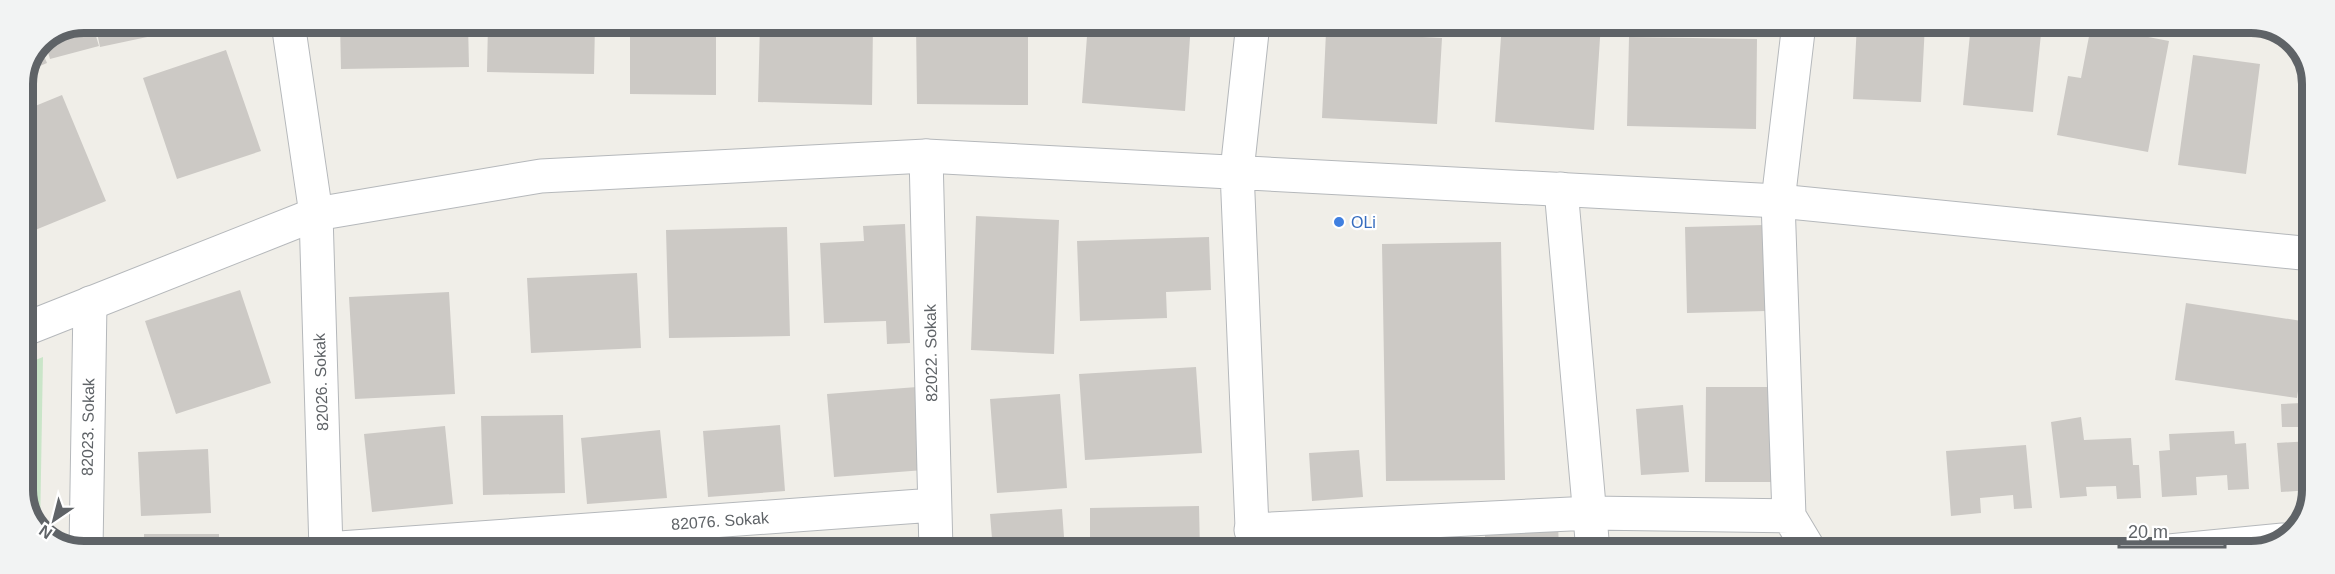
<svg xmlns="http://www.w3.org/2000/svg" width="2335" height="574" viewBox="0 0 2335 574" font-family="Helvetica,sans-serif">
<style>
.green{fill:#c9e5c8}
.building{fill:#ccc9c5}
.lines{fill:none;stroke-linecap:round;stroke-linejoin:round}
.minor-casing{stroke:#b5b8bb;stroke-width:35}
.tertiary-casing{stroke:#b5b8bb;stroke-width:35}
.minor{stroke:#fff;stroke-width:33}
.tertiary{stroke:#fff;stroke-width:33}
.shop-dot{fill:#3f7fe0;stroke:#fff;stroke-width:2}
.labels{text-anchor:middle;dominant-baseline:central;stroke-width:4.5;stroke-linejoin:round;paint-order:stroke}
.shop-label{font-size:16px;fill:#366cbe;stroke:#fff;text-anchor:start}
.street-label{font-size:16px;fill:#5f6367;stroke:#fff}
.rim{fill:none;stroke:#5f6367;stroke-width:8}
</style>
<rect width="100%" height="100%" fill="#f0eee8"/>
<path class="green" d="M43,357L40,532L23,498V365Z"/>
<path class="building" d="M84,23H92L99,46L50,59L44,39Z
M95,23H149L152,36L100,47Z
M153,23H189V24L155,31Z
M340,23H468L469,67L341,69Z
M488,23H595L594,74L487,72Z
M630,23H716V95L630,94Z
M760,23H873L872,105L758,102Z
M916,23H1028V105L917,104Z
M1088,23H1191L1185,111L1082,103Z
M1502,23H1601L1594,130L1495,122Z
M1857,24H1925L1921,102L1853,99Z
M1971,24H2042L2033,112L1963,105Z
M2091,26L2169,41L2148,152L2057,135L2068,76L2081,78Z
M1326,32L1442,38L1437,124L1322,118Z
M1629,37L1757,39L1756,129L1627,126Z
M39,44L47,63L28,71L29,68Z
M226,50L261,151L177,179L143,78Z
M2193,55L2260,64L2246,174L2178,165Z
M2310,83H2312V170L2304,169Z
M62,95L106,201L23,235V111Z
M976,216L1059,220L1054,354L971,350Z
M905,224L910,343L887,344L886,321L824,323L820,243L864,241L863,226Z
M1764,225L1766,311L1687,313L1685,227Z
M787,227L790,336L669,338L666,230Z
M1209,237L1211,290L1166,292L1167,318L1080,321L1077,241Z
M1501,242L1505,480L1386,481L1382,244Z
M637,273L641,348L531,353L527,278Z
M240,290L271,383L176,414L145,321Z
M449,292L455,394L355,399L349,297Z
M2186,303L2308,322L2297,398L2175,380Z
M1196,367L1202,453L1085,460L1079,374Z
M917,387L924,470L834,477L827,394Z
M1706,387H1774L1773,482H1705Z
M1060,394L1067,488L997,493L990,399Z
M2302,403V427H2282L2281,404Z
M1683,405L1689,472L1641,475L1636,409Z
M563,415L565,493L483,495L481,416Z
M2081,417L2084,440L2131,438L2133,465H2139L2141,498L2117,499L2116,486L2086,487L2087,496L2060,498L2051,422Z
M780,425L785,491L708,497L703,431Z
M445,426L453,504L372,512L364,434Z
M660,430L667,498L587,504L581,438Z
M2234,431L2235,444L2246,443L2249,489L2228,490L2227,475L2196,477L2197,495L2162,497L2159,451L2170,450L2169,434Z
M2311,441V490L2281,492L2277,443Z
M2026,445L2032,508L2014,509L2013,495L1980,498L1981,513L1951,516L1946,451Z
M208,449L211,513L141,516L138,452Z
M1359,450L1363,497L1312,501L1309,453Z
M1199,506L1200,551H1090V508Z
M1062,509L1065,551H993L990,514Z
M1558,522L1559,551H1485V524Z
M144,534H219V550H144Z
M610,543L673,544V551H610Z"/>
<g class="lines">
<g class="minor-casing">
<path id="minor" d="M288,23L316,214L326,550
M926,156L936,551
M1561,189L1593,551
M1789,516L1810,551
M1251,530L1591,513L1789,516L1778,201L1799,23
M326,549L934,505
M86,550L90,303
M2169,551L2283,540"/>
</g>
<g class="tertiary-casing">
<path id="tertiary" d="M1253,23L1237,171L1253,551
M23,330L316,214L541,176L926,156L1778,201L2312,254"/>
</g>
<use href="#minor" class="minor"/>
<use href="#tertiary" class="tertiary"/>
</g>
<circle class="shop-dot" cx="1339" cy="222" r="6"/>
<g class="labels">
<g class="shop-label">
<text x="1351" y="222">OLi</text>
</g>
<g class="street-label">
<text transform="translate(931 353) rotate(-91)">82022. Sokak</text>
<text transform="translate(321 382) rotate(-92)">82026. Sokak</text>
<text transform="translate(88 427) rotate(-89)">82023. Sokak</text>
<text transform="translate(720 521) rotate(-4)">82076. Sokak</text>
</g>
</g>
<path d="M0 0H2335V574H0ZM84 33H2251A51 51 0 0 1 2302 84V490A51 51 0 0 1 2251 541H84A51 51 0 0 1 33 490V84A51 51 0 0 1 84 33Z" fill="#f2f3f3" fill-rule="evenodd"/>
<path class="rim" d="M84 33H2251A51 51 0 0 1 2302 84V490A51 51 0 0 1 2251 541H84A51 51 0 0 1 33 490V84A51 51 0 0 1 84 33Z"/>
<g transform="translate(54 520) rotate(215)" stroke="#ffffff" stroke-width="4.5" paint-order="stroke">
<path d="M0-4.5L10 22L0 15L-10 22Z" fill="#5f6367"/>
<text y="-9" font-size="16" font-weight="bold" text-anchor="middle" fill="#5f6367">N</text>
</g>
<path d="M2119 538v9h106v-9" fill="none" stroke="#5f6367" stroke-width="3"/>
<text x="2128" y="538" font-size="18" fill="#5f6367" stroke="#ffffff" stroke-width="4.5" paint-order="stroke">20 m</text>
</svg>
